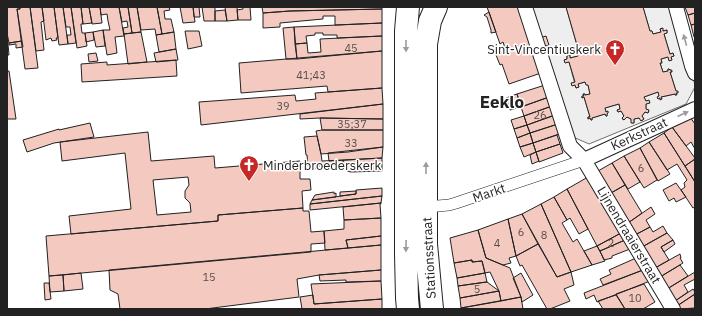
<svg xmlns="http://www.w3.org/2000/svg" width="702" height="316" viewBox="0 0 702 316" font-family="'IBM Plex Sans',sans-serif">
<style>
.green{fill:#eee;stroke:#6f6f6f}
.building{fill:#f3c9c0;stroke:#222;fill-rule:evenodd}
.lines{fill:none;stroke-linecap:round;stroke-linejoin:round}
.pedestrian-casing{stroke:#222;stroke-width:12}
.minor-casing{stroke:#222;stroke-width:16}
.primary-casing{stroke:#222;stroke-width:24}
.pedestrian{stroke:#fff;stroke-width:11}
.minor{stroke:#fff;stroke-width:14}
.primary{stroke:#fff;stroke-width:22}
.oneway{fill:#9c9c9c}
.labels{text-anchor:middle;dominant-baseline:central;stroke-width:3;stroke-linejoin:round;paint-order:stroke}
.number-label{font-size:11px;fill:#564c4a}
.poi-label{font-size:13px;fill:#222;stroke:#fff;text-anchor:end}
.street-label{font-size:13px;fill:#222;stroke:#fff}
.district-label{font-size:17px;font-weight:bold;fill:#222;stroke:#fff}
</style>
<rect width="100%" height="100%" fill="#fff"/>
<path class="green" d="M531,7H566L579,52L577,53L578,56L570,58V55L567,56V59L564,60L569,62L576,88L579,87L578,84L585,82L588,85L590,94L585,95V94H583L584,96H582V98L584,97L590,117H588V119L590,118L591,120H592V118L605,114L606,116H607V114L608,113V112H606L605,108L619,104L620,109L617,110L618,112L621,111L624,116L622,119L624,120L627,117L631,119L632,123H634V119L639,118L642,121L644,119L642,116L645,112L648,113L649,111L646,109V104L649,103L646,101L644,97L658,92L660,99H662L661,97L675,94V95H676V93H678L676,91L670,72H672V70H670L669,69H668V71L663,72L660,63H662L661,59L668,57L672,60L671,57L674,56L673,53L670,54L664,34L667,33V30L663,31L662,28L660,29L661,32L653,34L652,31H650L643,7H672L695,85V87L686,104L589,144L571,136Z"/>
<path class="building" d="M7,7H20V9H17L22,41L9,43L7,33Z
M20,7H30L38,68L25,69L17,9H20Z
M30,7H42L44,21L41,22L44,50L36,51Z
M42,7H54L58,38H56L57,40L52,41L51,38L46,40Z
M54,7H63L68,44L59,45Z
M63,7H71L76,43L68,44L67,35H71L70,27H66Z
M71,7H81L83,24H81V25L82,33H85L87,46L77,48Z
M81,7H89L92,23L83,24Z
M89,7H100L102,23L92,24Z
M100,7H119L124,36L115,37L117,53L107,55L103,30H110L108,21L107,14L101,15Z
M119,7H128L132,33L124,34L123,28L128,27L127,21L122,22Z
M128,7H137L141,32L132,33Z
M137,7H157L162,34L156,35L155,29L141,30Z
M157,7H169L170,10L164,11L165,19H171L174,32L162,34Z
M180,7H193L195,22L183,23Z
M193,7H199L200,17H194Z
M202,7H215V21H204Z
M225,7H237L238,20L227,21Z
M243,7H250L251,20H238L237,10L243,9Z
M262,7H382V9L290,11L263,13Z
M487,7H518L541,73L509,84L502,64L500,65L496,55L506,51L503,42L500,44Z
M566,7H643L650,31H652L653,34L661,32L660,29L663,28V31L667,30V33L664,34L670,54L673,53L674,56L671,57L672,60L669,61L668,57L661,59L662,63H660L663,72L668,71V69H669L670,70H671L672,72H670L676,91H678V93H676L677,95H675V94L661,97L662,99L660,100V98L658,99L657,97L659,96L658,92L644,97L646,101L649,100L650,103L646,104V109L649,110L648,113L645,112L642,116L644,119L641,121L639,118L634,119V123H631V119L627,117L624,120L622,118L624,116L621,111L618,112L617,110L620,109L619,104L605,108L606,112L608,111V113L607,114V116H606L605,114L592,118V120H591L590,118L588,119V117H590L584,97L582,98V96H584L583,94H585V95L590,94L588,85H586L585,82L578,84L579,87L576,88L575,85L572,86L571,83L575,82L569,62L565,63L564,60L567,59V56L570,55V58L578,56L577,53L579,52Z
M685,7H695V13L688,15Z
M382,9V23L335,25V16H323V19L280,23V27L263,28V13L290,11Z
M225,10L227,21H215V11Z
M489,12L496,32L491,33V30L487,17L484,15Z
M695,13V24L691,25L688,15Z
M382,23V36L337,38V35H323V33H315V35L306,36L307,43L295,44L294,27Z
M695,24V37H694L691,25Z
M294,27L297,59H286L283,28Z
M103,30L105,46L96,47L93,32Z
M185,31H199L202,46L188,49Z
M93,32L94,40L86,42L85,33Z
M141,32L147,62L128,64L124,34Z
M174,32L176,49L159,52L156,35Z
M7,33L9,55H7Z
M382,36V51L297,59L295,44L307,43L308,53L321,52L320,39Z
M546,36L549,45L542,47L540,38Z
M22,41L23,47L16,48V44L9,45V43Z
M176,49L178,60L156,62L154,53Z
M382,51V88L328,92L327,86L241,93L239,63Z
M96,53L98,61L89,62L88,54Z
M176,60L177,76L82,82L81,64L107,62V65Z
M7,71H9L16,119H7Z
M545,85L549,97L521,107L517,94Z
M382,88L383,104L201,125L199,102L295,95L296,101L316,99L315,93Z
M517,94L521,107L510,110L506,98Z
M549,97L552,106L524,116L521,107Z
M383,104V119L320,118L300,119V114Z
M552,106L555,115L527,125L524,116Z
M555,115L558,124L530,133L527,125Z
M524,116L527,125L514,129L511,120Z
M690,117L695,124V149L691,142L686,146L672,127Z
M320,118L383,119V130H322Z
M90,123L94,137L54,143L27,152L23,140L59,129V130Z
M558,124L562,133L533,143L530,133Z
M527,125L530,133L517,138L514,129Z
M672,127L695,158V159L685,166L664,133Z
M322,130H383V147L348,152L321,154L316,131Z
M148,132L151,161L214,156L215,168L300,161V179H310L311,190L302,191L303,208L218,215V221L71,234L69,216L131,209L125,153L62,161L60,142ZM188,177L189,185L185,191V198L190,203L191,212L157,215L153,180Z
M530,133L533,143L520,147L517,138Z
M664,133L695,182V207L693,208L681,190L685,187L684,183L687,180L677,164L667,170L649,142Z
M557,135L560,144L536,152L533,143Z
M317,136L321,154L322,161L343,160V164L318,166L312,171L308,166L307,155H306L304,137Z
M649,142L670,174L658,181L640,148Z
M533,143L536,152L524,157L520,147Z
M560,144L563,153L539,162L536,152Z
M383,147L382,158L329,161L328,153Z
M640,148L657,180L644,188L624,156Z
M536,152L539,161L532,164L530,155Z
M624,156L640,182L628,189L612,163Z
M382,158V171L351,172L347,171L343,167V160Z
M695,159V182L685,166Z
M612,163L625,185L611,193L598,171Z
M588,177L621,233L597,246L567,189Z
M676,183L686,197L676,202L674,198L669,201L663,190Z
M625,185L642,213L628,223L611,193Z
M382,188V196L310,204L312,200L356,194V190Z
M567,189L588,229L579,234L570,218L567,220L554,197Z
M356,191V194L340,196V192Z
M334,192V194L336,193V197L312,200L315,195Z
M382,196L381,203L310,210V204Z
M554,197L567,220L562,223L573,242L577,239L592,265L571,272L541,204Z
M381,203V204H380L381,218L344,220L343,207Z
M541,204L571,272L557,277L522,214Z
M651,207L655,214L646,220L650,227L635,235L628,223Z
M303,208V211H309L311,232L324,231L325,243L311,244V252L49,276L46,236L218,221V215Z
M522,214L538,244L516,256L508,219Z
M381,218V236L346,240L348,248L325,250L324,231L344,229V220Z
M508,219L516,256L509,258L511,263L503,265L486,258L478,230Z
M663,226L667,233L642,247L635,235L650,227L653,232Z
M478,230L486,258L510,268L521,297L501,301L499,291L490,272L485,273L482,261L472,262V260L454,263L450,238Z
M621,233L625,240L600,251L597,246Z
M667,233L673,240L661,247L669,260L655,268L642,247Z
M381,236V245L348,248L346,240Z
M625,240L630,249L612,256V258L604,260L600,251Z
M673,240L675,244L664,252L661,247Z
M538,244L557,277L571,272L574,285L564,289L570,301L550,309H547L522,265L520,266L516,256Z
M381,245V270L319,275L297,279L299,297L205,309H120L118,294L110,290L109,270Z
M597,246L605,261L592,265L584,251Z
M680,254L681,258H680L683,263L660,277L655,268Z
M636,258L643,270L603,285L600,279L611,274L609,270Z
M472,260V262L482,261L485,273L457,278L454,263Z
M680,265L688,276L667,289L660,277Z
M381,270V281L346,282V280L320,281L319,275Z
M643,270L650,281L597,302L594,295L586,299L584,293Z
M695,272V279L684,285L688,292L675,301L667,289Z
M81,273L83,289L64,291L63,275Z
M485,273L487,282L458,286L457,278Z
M521,273L533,295L522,302L521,297L513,278Z
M63,275L64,291L50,292L49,276Z
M381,281L382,299L314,304L311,284Z
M486,282H487L499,291L460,298L458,286Z
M44,283H49L51,299L45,300Z
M644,284L655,302L643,309H625L616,294Z
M693,289L695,292V294L677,306L675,301Z
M499,291L501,301L461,308L460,298Z
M695,294V308L679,309L677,306Z
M313,295L314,304L382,299V309H302L300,297Z
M616,295L625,309H603L598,301Z
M521,297L523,309H462L461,308Z"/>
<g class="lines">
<g class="pedestrian-casing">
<path id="pedestrian" d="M426,207L449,205L456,203L584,160"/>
</g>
<g class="minor-casing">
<path id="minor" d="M525,7L570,146L584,160L673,309
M676,7L692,66L695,73
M584,160L695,109"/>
</g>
<g class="primary-casing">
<path id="primary" d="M408,309L407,298L406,254V31L408,7
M432,309L426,244V44L430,21L436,7"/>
</g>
<use href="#pedestrian" class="pedestrian"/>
<use href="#minor" class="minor"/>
<use href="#primary" class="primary"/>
</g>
<defs><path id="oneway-solid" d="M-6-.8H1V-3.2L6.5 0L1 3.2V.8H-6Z"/></defs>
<g class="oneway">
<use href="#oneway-solid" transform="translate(685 40) rotate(-105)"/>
<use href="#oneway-solid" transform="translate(406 46) rotate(90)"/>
<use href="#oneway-solid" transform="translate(683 114) rotate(-25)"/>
<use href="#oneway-solid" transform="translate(426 168) rotate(-90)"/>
<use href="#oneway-solid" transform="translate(406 246) rotate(91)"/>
</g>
<defs>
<g id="church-pin" transform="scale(1)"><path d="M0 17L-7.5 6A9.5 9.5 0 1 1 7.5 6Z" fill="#c62828" stroke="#fff"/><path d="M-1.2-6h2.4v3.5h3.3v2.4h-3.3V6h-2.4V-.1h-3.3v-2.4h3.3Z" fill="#fff"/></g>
</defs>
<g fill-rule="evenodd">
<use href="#church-pin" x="615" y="49"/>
<use href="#church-pin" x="249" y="165"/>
</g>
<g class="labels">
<g class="number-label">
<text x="351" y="48">45</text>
<text x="311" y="75">41;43</text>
<text x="283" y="106">39</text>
<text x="540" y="115">26</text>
<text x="352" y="124">35;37</text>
<text x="351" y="143">33</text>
<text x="641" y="168">6</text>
<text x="521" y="232">6</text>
<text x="544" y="235">8</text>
<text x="497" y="243">4</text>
<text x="611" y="243">2</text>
<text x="209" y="277">15</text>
<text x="477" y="289">5</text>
<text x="635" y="298">10</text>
</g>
<g class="poi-label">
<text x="601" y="49">Sint-Vincentiuskerk</text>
<text x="263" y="165" text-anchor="start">Minderbroederskerk</text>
</g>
<g class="street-label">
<text transform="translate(639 134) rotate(-25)">Kerkstraat</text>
<text transform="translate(489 193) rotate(-19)">Markt</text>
<text transform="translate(629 235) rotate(59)">Lijnendraaierstraat</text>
<text transform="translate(429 258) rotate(-93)">Stationsstraat</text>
</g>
<g class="district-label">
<text x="502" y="102">Eeklo</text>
</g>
</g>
<rect width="702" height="316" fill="none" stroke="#222222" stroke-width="16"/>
</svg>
